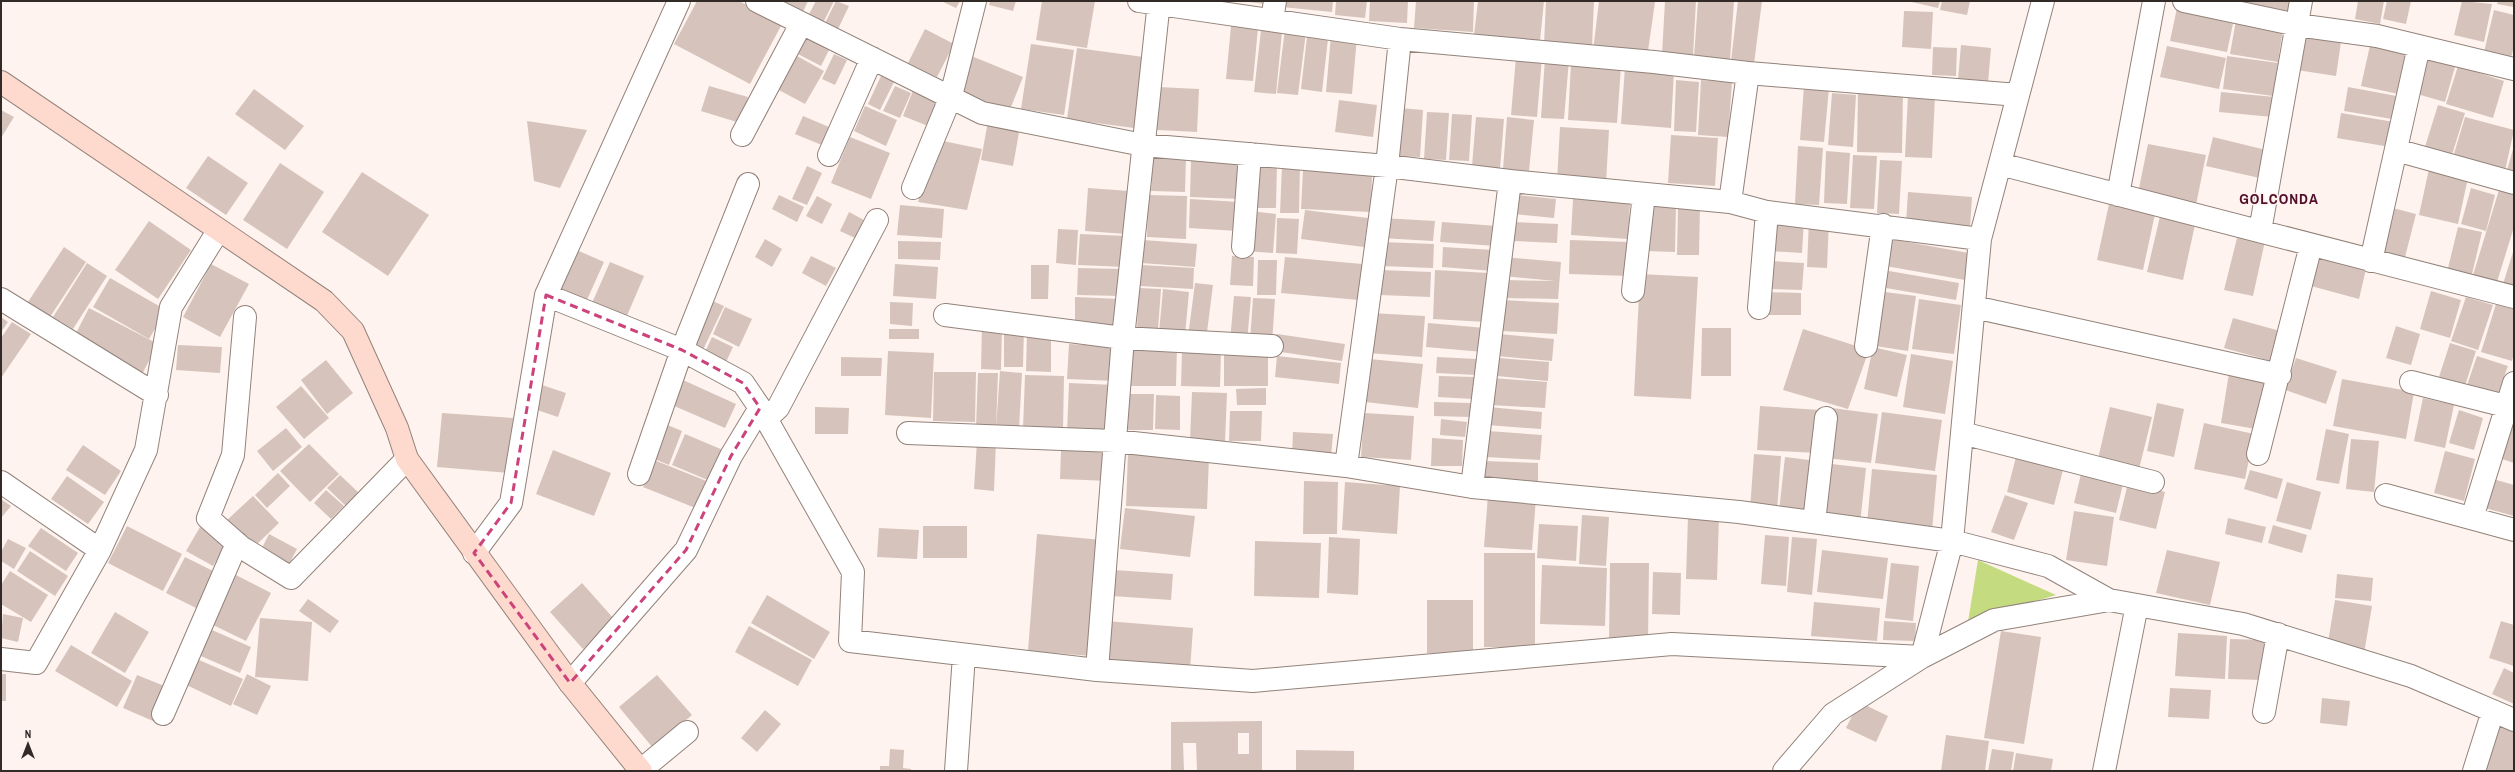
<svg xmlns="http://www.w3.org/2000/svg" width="2515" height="772" viewBox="0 0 2515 772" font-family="'Archivo Narrow',sans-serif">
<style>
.green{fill:#c4db7f}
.building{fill:#d6c4bc;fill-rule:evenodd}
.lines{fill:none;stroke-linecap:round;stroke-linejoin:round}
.street-casing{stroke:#92827a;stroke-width:24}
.secondary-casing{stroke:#92827a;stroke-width:24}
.street{stroke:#fff;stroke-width:22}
.secondary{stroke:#fed9cd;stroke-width:22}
.marked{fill:none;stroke:#cc427a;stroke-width:3;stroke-dasharray:8 5;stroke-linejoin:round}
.labels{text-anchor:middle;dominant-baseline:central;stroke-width:3;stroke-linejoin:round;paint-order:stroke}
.district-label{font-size:15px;font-weight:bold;letter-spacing:1px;fill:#520f2c;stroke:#fef3ee}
</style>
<rect width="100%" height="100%" fill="#fef3ee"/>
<path class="green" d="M1978,560L2056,595L1968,622Z"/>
<path class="building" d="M697,1H739L782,24L750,84L674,44Z
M776,1H808L802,14Z
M816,1H834L823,23L808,16Z
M836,1L849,6L838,29L825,23Z
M941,1H960L956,8Z
M990,1H1016L1013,11L989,5Z
M1042,1H1095L1087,48L1036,40Z
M1241,1H1272V5Z
M1282,1H1333L1332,12L1282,7Z
M1336,1H1367L1365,18L1335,15Z
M1370,1H1408L1407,23L1369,21Z
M1416,1H1474L1473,32L1414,28Z
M1478,1H1544L1540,41L1474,35Z
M1546,1H1594L1592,47L1544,44Z
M1599,1L1655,2L1647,58L1593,51Z
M1665,1H1696L1693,56L1662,54Z
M1698,1H1734L1730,60L1694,57Z
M1738,1H1762L1754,64L1731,61Z
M1907,1H1940L1938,8Z
M1942,1H1970L1967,15L1940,10Z
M2240,1H2290L2287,18L2238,10Z
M2358,1H2384L2380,24L2355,19Z
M2387,1H2411L2406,24L2383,19Z
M2462,1L2492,4L2484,42L2454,35Z
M2498,1H2514V7L2497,4Z
M2177,8L2234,19L2227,52L2170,41Z
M2494,10L2514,15V46L2511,58L2484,52Z
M1904,11L1933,12L1931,49L1902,47Z
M2236,20L2283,28L2278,62L2230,54Z
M1231,26L1258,28L1253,81L1226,79Z
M1308,28L1329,30L1322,92L1301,89Z
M925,29L954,44L937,77L908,63Z
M1285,29L1306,32L1298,95L1277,93Z
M2303,29L2342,35L2336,76L2297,70Z
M1261,30L1282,32L1276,94L1254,92Z
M1331,35L1357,37L1352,94L1326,92Z
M803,36L829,50L821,66L794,52Z
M2371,41L2413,50L2403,95L2361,86Z
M1031,44L1074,50L1064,115L1021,109Z
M1961,45L1991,48L1988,83L1958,79Z
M2167,46L2226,58L2219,89L2160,77Z
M1933,47L1957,48L1956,76L1932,75Z
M1077,48L1151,58L1141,129L1067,119Z
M2423,50L2457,60L2445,102L2410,92Z
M834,54L847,60L835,85L822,79Z
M969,55L1023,77L1009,112L955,90Z
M797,56L824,71L805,104L777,89Z
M2227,56L2278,63L2273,96L2223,89Z
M1516,57L1542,58L1537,117L1511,115Z
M1545,58L1569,60L1564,119L1541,118Z
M1571,63L1621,66L1617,123L1568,120Z
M2458,66L2504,81L2493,118L2446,104Z
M1625,67L1674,70L1671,128L1621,124Z
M881,76L894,82L880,110L868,104Z
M1676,80L1699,82L1696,132L1674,131Z
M1701,80L1732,82L1728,137L1698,135Z
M709,86L748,97L740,123L701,111Z
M895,86L911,93L900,118L883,111Z
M1804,86L1829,88L1824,142L1800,140Z
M1159,87L1199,89L1197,132L1157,130Z
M2348,87L2402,97L2398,120L2344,111Z
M914,88L939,98L928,126L903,116Z
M254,89L304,126L285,150L235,114Z
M1858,91L1903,92L1902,153L1857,152Z
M2221,92L2275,97L2273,117L2219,112Z
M1832,93L1856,95L1853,147L1828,145Z
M1908,95L1935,96L1932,158L1905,157Z
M1339,100L1377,105L1373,137L1335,132Z
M2438,105L2465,113L2451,158L2424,150Z
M865,106L897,120L886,146L854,131Z
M1400,108L1423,110L1420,157L1397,156Z
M1,110L14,117L1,138Z
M1427,112L1449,113L1446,160L1424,159Z
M2341,113L2394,122L2390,147L2337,138Z
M1452,114L1472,115L1469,161L1449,160Z
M803,116L836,130L829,148L795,134Z
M1476,117L1504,119L1500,169L1472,166Z
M1507,117L1534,120L1529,171L1503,169Z
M2465,117L2514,130L2505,171L2453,157Z
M527,121L587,130L560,188L534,181Z
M988,121L1020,127L1013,166L981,160Z
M1560,127L1609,130L1606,183L1557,180Z
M1671,135L1718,138L1715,186L1668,183Z
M850,137L890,153L871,199L831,183Z
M2213,137L2270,151L2264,179L2206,166Z
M938,140L982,149L967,210L918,202Z
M2148,144L2206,155L2196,205L2138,193Z
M1798,146L1823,148L1819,205L1795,204Z
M2514,146V172L2507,170Z
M1826,151L1850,153L1847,204L1824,203Z
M1853,155L1877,156L1874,209L1850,208Z
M208,156L248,183L226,215L186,188Z
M1153,157L1186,158L1185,192L1151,191Z
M1191,160L1241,162L1240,199L1190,197Z
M1880,160L1902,161L1899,214L1877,213Z
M1251,162L1277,163L1276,208H1250Z
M280,163L324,192L287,249L243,220Z
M807,166L822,173L807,205L792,199Z
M1282,166H1300L1299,213H1280Z
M2429,169L2468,178L2458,224L2419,215Z
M1303,170L1372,173L1371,212L1301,209Z
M362,172L429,215L388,276L322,232Z
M1088,188L1129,191L1126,234L1085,231Z
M2471,188L2495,195L2486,231L2461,224Z
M2499,190L2514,194V227L2497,282L2473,275Z
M1908,192L1972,197L1970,228L1906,223Z
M779,195L804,207L797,222L772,209Z
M1148,195L1187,196L1186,239L1147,237Z
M1516,195L1556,199L1554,218L1514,214Z
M817,196L832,204L822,224L806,216Z
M1190,199L1239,202L1238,231L1189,228Z
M1573,199L1630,202L1628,239L1571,235Z
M2109,204L2155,214L2143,270L2097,260Z
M900,205L944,209L942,238L897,235Z
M1647,205L1676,206L1675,252L1646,251Z
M1678,206H1700L1699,255H1677Z
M2389,207L2416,214L2405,257L2378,250Z
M1305,210L1368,218L1364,247L1301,239Z
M1250,211L1276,214L1273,253L1246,251Z
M849,212L864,220L855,238L840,231Z
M2161,212L2196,220L2183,280L2147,272Z
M1277,218L1299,219L1297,254L1276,253Z
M1382,218L1435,221L1433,241L1381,238Z
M1771,218L1804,220L1802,253L1770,251Z
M1809,220H1829L1827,268L1807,267Z
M149,221L191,250L158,299L115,270Z
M1442,222L1498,226L1496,246L1440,242Z
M1513,222L1558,224L1557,243L1512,241Z
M2458,227L2482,232L2472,274L2448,268Z
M1058,229L1078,230L1076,265L1056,263Z
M1080,234L1127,236L1125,267L1078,265Z
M2238,234L2265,241L2253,296L2224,290Z
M1885,238L1969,253L1965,280L1880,265Z
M765,239L782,249L772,267L755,257Z
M1143,240L1197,244L1195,267L1141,263Z
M1570,240L1629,242L1628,276L1569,274Z
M898,241L941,242L940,260L898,259Z
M1382,242L1434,244L1433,268L1381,266Z
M64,247L86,262L50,317L28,302Z
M1443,247L1494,250L1493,271L1442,267Z
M572,248L604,262L586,302L554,289Z
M2514,249V288L2503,284Z
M811,256L836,268L826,286L802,273Z
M1232,256L1254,257L1253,286L1230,285Z
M1285,257L1362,264L1359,300L1281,293Z
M1505,257L1561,262L1558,299L1504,298V280L1555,281L1504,276Z
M2318,257L2366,269L2359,299L2311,286Z
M1258,260H1277L1276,295H1257Z
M1771,261L1804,263L1802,290L1770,289Z
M610,262L644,276L626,318L592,303Z
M87,263L107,276L73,329L53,317Z
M211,264L249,284L220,337L183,317Z
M895,264L938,267L936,299L893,296Z
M1031,265H1049L1048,299H1031Z
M1142,265L1194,268L1193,289L1140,286Z
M1078,268L1121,269V296L1077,295Z
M1381,270L1431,272L1430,297L1380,295Z
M1435,270L1489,273L1486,322L1433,319Z
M1883,270L1959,283L1956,300L1880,287Z
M1640,274L1698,277L1691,399L1634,396Z
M110,278L166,310L149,339L93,307Z
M1195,283L1213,285L1206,340L1188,337Z
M1139,288L1161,289L1158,329L1137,328Z
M1163,289L1189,292L1185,335L1159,333Z
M1877,291L1916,296L1908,351L1869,345Z
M2431,291L2461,300L2450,338L2420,329Z
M1765,292L1801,293V315H1765Z
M1234,296L1251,297L1247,342L1230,341Z
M1075,297L1120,299L1119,325L1075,324Z
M2466,297L2493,305L2478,350L2451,341Z
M1253,298L1275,299L1272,343L1250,341Z
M708,299L724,306L701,354L686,347Z
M1919,299L1961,305L1954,354L1912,349Z
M1502,300L1559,303L1557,334L1500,331Z
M890,302L913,303L912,326L890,324Z
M2496,304L2514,309V353L2512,361L2481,352Z
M725,307L752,319L739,347L713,334Z
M89,308L158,344L141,376L72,341Z
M1371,313L1425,316L1422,357L1368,353Z
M1,317L8,322L1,332Z
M2233,318L2280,331L2271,361L2224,348Z
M12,322L31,334L1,378V338Z
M1428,323L1485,328L1483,352L1426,347Z
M982,325L1002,326L1001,370L981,369Z
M2396,326L2420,334L2411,365L2386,358Z
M1004,328H1024L1023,367H1004Z
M1702,328H1731V376H1701Z
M889,329H919V339H889Z
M1803,329L1869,350L1848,409L1783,390Z
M1027,331H1051V372L1026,371Z
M1277,334L1345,344L1342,361L1274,351Z
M1499,334L1554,339L1552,361L1497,356Z
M712,337L733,347L726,362L705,352Z
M2450,343L2476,351L2464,389L2438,380Z
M1069,344L1116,347L1115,381L1067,379Z
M178,345L222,347L220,373L176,370Z
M1132,345L1177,346L1176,386H1131Z
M1224,347H1268V386H1224Z
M1873,347L1907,355L1897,397L1864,389Z
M1182,350L1221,351L1220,387L1181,386Z
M888,351L934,353L931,418L885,415Z
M1911,354L1953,361L1945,414L1903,407Z
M1277,356L1341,363L1339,384L1275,377Z
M2477,356L2508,366L2496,399L2466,388Z
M841,357L882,358L881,376H841Z
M1437,357L1477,359V375L1436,373Z
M1499,358L1549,362L1548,381L1497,376Z
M2296,358L2337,371L2326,404L2285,390Z
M1369,359L1423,364L1418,408L1365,402Z
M326,360L353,393L327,414L301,380Z
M1000,371L1022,373L1019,429L996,428Z
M934,372H976L975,422L933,421Z
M978,373H998L996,428L976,427Z
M2229,373L2265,378L2256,429L2221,423Z
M1025,375L1064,376L1063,430L1023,429Z
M1439,376L1474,377L1473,399L1438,397Z
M1492,378L1547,382L1545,408L1490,405Z
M2342,379L2414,392L2406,439L2333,426Z
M683,380L736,404L725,428L672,405Z
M1069,383L1115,385L1112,433L1067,431Z
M539,384L566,393L558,417L531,408Z
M301,386L329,418L304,439L276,407Z
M1266,388V405H1237L1236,389Z
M1192,392L1227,393L1225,442L1190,440Z
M1129,394H1154L1153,430H1128Z
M1156,395L1180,396V430L1155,429Z
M2423,398L2454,405L2445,448L2414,441Z
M1434,402L1470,403V417L1434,416Z
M2157,403L2184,409L2174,457L2147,451Z
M1760,406L1820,410L1818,453L1757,450Z
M815,407L849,408L848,434H815Z
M1489,407L1542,412L1541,429L1487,425Z
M2110,407L2152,417L2138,473L2097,463Z
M1832,408L1878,414L1871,463L1826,458Z
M2459,410L2483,418L2474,450L2449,443Z
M1230,411H1262L1261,441H1229Z
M1882,412L1942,420L1935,471L1875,463Z
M442,413L513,418L509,473L437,467Z
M1364,413L1414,416L1411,460L1361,457Z
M2514,414V463L2496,457Z
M1441,419L1467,422L1465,437L1440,435Z
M2204,423L2254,434L2245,479L2194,469Z
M665,424L682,431L669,465L652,458Z
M286,428L302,447L273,471L257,451Z
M2326,429L2349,434L2339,484L2316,480Z
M1488,431L1542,435L1540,460L1486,457Z
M1293,432L1333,434L1331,457L1292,455Z
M685,434L723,450L710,481L672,465Z
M1432,438L1463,440L1462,466H1431Z
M2351,439L2379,441L2374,492L2346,489Z
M977,441H996L994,491L974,489Z
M309,444L339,474L310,502L280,471Z
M83,445L121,471L105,495L66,470Z
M553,450L611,473L594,516L536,494Z
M1061,450L1112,453L1110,481L1060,479Z
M2445,451L2475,459L2464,501L2434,493Z
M1128,453L1209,456L1207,509L1126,506Z
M1754,454L1781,456L1777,511L1750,509Z
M1785,457L1817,461L1811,515L1779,511Z
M2016,457L2063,470L2054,505L2007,492Z
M654,460L709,482L698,509L643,487Z
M1484,461L1538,463V483L1483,482Z
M1823,463L1866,468L1860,524L1817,519Z
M1872,469L1937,475L1932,531L1867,524Z
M2250,470L2283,479L2277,499L2244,489Z
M278,473L290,486L267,508L255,495Z
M2081,474L2123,484L2116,513L2074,503Z
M340,475L359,493L346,506L327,488Z
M67,476L104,502L88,524L51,499Z
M2493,479L2514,485V516L2485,508Z
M1304,481L1338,482L1337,534H1303Z
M1345,482L1400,486L1397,534L1342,530Z
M2287,482L2321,492L2311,530L2276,521Z
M2128,483L2165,492L2156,529L2119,520Z
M326,490L344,506L331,519L314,503Z
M1488,495L1536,498L1532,550L1484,547Z
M2005,495L2028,503L2014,540L1991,532Z
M253,496L279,523L252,549L226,521Z
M1,499L11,506L1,518Z
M1125,508L1195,516L1190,557L1120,549Z
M2074,511L2114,517L2107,566L2066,560Z
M1582,515L1609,517L1606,566L1579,564Z
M1688,516L1719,517L1717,580L1686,579Z
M2228,518L2266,527L2262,543L2225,534Z
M1539,524L1578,526L1576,561L1537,558Z
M2273,525L2307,535L2302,553L2268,543Z
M127,526L182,554L163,591L108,563Z
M923,526H967V558H923Z
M200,527L227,542L213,566L186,551Z
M41,528L78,553L66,571L28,546Z
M879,528L919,530L917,559L877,557Z
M269,534L297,549L287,568L259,554Z
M1037,534L1102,540L1092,656L1028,651Z
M1765,535L1789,537L1786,586L1761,584Z
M1329,537L1360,539L1358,595L1327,593Z
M1792,537L1817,539L1812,595L1787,592Z
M8,539L26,548L14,569L1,561V552Z
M1255,541L1321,543L1319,598L1254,596Z
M1822,550L1888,558L1883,599L1817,592Z
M2167,550L2220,562L2210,605L2156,593Z
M30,551L68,576L55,596L17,571Z
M1484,553H1535V647H1484Z
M185,557L217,573L198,609L166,593Z
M1610,563H1649L1648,642L1609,641Z
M1891,563L1919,566L1913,621L1885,618Z
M1542,565L1607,568L1605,626L1540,624Z
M1114,570L1173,574L1171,600L1112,596Z
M10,571L48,595L31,622L1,604V585Z
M1653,572L1681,573L1680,615L1652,614Z
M234,574L271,593L246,641L209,623Z
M2337,574L2373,578L2371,601L2335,598Z
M582,583L615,620L583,649L550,612Z
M767,595L830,632L814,659L751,623Z
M308,599L339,621L330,633L299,611Z
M1427,600H1473V653H1427Z
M2335,600L2372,606L2364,654L2327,648Z
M1814,602L1880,608L1877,641L1811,636Z
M115,612L149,632L125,673L91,653Z
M3,614L23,618L18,642L1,638Z
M260,618L312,622L308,681L255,677Z
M1106,621L1193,628L1190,670L1103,663Z
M1884,621L1916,623L1915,641L1883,640Z
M2501,621L2514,625V666L2489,658Z
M749,626L812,660L798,686L735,652Z
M205,627L251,647L240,673L194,653Z
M2001,631L2041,637L2024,744L1984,738Z
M2178,633L2227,636L2225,679L2175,676Z
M2230,639L2265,640L2263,680L2228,679Z
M71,645L132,681L117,707L55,671Z
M192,657L243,679L231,706L180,682Z
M2504,668L2514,673V704L2492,694Z
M1,674H6V701H1Z
M247,674L271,686L257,715L233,704Z
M137,675L167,687L153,721L123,708Z
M657,675L692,715L653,748L619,707Z
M2170,688L2211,690L2209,719L2168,717Z
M2322,698L2350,701L2347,726L2320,723Z
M1859,702L1888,716L1876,742L1846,728Z
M765,710L781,724L757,752L741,738Z
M1262,721V771H1197L1196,743H1183L1184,771H1171V722ZM1238,733H1249V754H1238Z
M2498,724L2514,730V771H2488L2479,768Z
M1946,735L1989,741L1985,771H1941Z
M890,749L904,750L903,768L911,769V771H880V766H889Z
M1992,749L2014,752L2011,771H1988Z
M1296,750L1354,751V771H1296Z
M2016,753L2053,759L2051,771H2013Z"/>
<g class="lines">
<g class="street-casing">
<path id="street" d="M757,1L982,113L1143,145L1387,166L1510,181L1730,202L1767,212L1980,239
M1139,1L1400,39L1654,62L1748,73L2018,95
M2184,1L2297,25L2377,36L2514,69
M1272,20L1275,1
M742,135L801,24
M2396,150L2514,183
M829,155L872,58
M2000,164L2514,297
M913,188L951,96L975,1
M2118,195L2154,1
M1730,202L1748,73
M2260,231L2301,1
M1243,247L1250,154
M2371,261L2419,46
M1633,291L1644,194
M546,295L682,350L743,383L760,408L853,572L850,641L1097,670L1253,681L1672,644L1922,657L1952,541L1980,239L2043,1
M1,299L157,395
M1974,307L2280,375
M1759,308L1767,212
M945,315L1123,338L1272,346
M245,317L233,455L208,518L241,547L291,578L407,459
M1866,346L1883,225
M2411,382L2514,408
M766,419L778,408L877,220
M908,433L1115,441L1346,466L1472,487L1739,512L1952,541L2048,566L2109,600
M1962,433L2153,482
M2258,454L2311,245
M1346,466L1387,166L1400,39
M639,474L682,350L748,184
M1,482L100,550
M1472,487L1510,181
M2386,495L2514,530
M2472,518L2514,383
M1814,522L1826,418
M474,553L511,503L546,295L679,1
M1,659L36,663L100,550L146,450L171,307L218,231
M1097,670L1123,338L1159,1
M570,683L686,550L731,456L760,408
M2264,712L2278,634
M163,714L237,543
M641,770L687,732
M956,771L964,655
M1784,771L1833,714L1922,657L1994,620L2109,600L2243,624L2411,676L2514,720
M2104,771L2137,605
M2474,771L2493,711"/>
</g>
<g class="secondary-casing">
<path id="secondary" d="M1,82L324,301L353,331L397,428L407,459L570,683L641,771"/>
</g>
<use href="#street" class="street"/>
<use href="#secondary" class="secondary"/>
</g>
<path class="marked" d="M546,295L682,350L743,383L760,408L731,456L686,550L570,683L474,553L511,503Z"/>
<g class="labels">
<g class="district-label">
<text x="2279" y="198">GOLCONDA</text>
</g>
</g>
<rect width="2515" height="772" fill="none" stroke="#312a27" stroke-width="4"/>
<g transform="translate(28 744)" stroke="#fef3ee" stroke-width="3" paint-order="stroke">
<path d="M0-3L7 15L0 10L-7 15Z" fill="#312a27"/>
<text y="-6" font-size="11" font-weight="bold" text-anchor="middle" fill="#312a27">N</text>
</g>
</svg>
